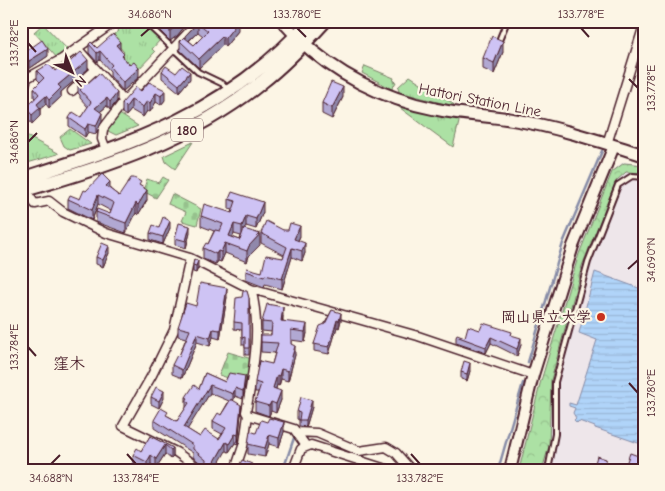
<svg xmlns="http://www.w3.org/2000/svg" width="665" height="491" viewBox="0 0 665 491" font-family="'Comic Neue','Klee One',sans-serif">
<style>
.built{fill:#eee6ea}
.grass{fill:url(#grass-tufts);stroke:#7b8068}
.forest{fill:url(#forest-crowns);stroke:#7b8068}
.cemetery{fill:url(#cemetery-stones);stroke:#7b8068}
.water{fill:url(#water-rules);stroke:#878ca7}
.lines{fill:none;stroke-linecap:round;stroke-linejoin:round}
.stream{stroke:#878ca7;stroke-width:2.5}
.service-casing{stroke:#4a1f2b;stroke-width:8}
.minor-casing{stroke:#4a1f2b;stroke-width:11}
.tertiary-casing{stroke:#4a1f2b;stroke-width:14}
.secondary-casing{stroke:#4a1f2b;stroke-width:15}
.trunk-casing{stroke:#4a1f2b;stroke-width:16}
.service{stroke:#fcf5e5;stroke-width:4}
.minor{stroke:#fcf5e5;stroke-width:8}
.tertiary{stroke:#fcf5e5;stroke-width:10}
.secondary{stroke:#fcf5e5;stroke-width:11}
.trunk{stroke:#fcf5e5;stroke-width:12}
.wall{fill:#b1a8d2;stroke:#4a1f2b;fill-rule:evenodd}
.shaded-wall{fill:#9088ab;stroke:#4a1f2b}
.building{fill:#cec3f4;stroke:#4a1f2b}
.ticks{fill:none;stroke:#4a1f2b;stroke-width:2}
.poi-dot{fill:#c8321e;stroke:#fcf5e5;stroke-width:2}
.labels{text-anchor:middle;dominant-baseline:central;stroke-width:4.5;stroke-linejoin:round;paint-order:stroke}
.shield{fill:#fcf5e5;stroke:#7f5f63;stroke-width:1}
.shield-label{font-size:14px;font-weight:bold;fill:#4a1f2b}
.street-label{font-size:15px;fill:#4a1f2b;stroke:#fcf5e5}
.poi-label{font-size:15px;font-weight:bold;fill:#4a1f2b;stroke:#fcf5e5;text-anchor:end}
.neighbourhood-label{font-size:16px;font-weight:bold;fill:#4a1f2b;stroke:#fcf5e5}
.neatline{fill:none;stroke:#4a1f2b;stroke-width:2}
.ticks-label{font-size:12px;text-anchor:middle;fill:#4a1f2b}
</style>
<defs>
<pattern id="grass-tufts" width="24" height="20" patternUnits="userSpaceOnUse" patternTransform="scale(1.25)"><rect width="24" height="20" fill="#ace1a4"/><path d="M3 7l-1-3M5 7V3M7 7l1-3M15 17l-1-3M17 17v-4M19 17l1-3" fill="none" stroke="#96c18d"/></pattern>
<pattern id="forest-crowns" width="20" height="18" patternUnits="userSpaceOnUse" patternTransform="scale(1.25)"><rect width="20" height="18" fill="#ace1a4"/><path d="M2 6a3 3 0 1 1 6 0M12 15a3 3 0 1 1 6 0" fill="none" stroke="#96c18d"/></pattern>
<pattern id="cemetery-stones" width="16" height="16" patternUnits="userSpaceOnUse" patternTransform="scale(1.25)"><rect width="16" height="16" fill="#ace1a4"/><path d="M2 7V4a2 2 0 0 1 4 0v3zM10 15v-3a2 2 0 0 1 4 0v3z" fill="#96c18d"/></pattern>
<pattern id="water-rules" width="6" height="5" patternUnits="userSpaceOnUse" patternTransform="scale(1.25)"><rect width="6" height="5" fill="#b0d4f9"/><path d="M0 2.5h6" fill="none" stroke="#99b6d6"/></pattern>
</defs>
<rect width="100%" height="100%" fill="#fcf5e5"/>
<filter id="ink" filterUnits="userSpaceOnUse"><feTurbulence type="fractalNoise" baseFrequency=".02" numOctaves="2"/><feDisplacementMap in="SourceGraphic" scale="10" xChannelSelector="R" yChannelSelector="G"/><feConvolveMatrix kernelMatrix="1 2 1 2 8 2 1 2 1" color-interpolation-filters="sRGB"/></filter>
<g filter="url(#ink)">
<path class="built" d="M623,162L644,164V470H518L540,382L578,253L611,172Z"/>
<path class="grass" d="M120,21H140L142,25L144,23L160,40L152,49L155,52L136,72L120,56L124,52L111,37L119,31L114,26Z
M43,24L68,50L58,59L34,32Z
M365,66L394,78L393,81L396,82L392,89L362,73Z
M410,76L454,104L453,106L399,92L398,87Z
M392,102L430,114L458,118L459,122L453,147Z
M118,113L138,126L116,135L106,130Z
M70,129L91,144L70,150L64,146L60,137Z
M21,133L58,153V154L24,164L21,162Z
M193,142L175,169L166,162L164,156Z"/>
<path class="forest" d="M624,163L644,165V173L626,172L616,181L582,266L551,380L549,446L542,470H519L540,384L579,254L612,172Z"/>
<path class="cemetery" d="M163,177L168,180L156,198L143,191L147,179L159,183Z
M172,194L201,209L197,225L182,221L186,212L168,204Z
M228,352L252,359L247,384L219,375Z"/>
<path class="water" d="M595,272L644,290V445L595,428V427L579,421L577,423L574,420L576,418L573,413L575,408L569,406V403L576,405L597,340L579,333Z"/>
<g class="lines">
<path class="stream" d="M528,362L563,243L602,151
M329,442L349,451
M283,470L295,435
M498,470L523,383"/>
<g class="service-casing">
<path id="service" d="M144,21L198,72L223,84L227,89
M498,43L507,21
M548,470L555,434V382L588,262L618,185L632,176L644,177"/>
</g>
<g class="minor-casing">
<path id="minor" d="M77,48L124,101
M21,66L27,78L21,97
M27,78L62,59L116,21
M72,91L96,69
M607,144L644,25
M107,152L102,139L103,129L124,101L199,21
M23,187L35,204L49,201L63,212L106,233L190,258L251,289L418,336L533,375
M190,258L174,330L152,375L123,426L176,452L201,470
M251,289C262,328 253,372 246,412L248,415L294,429L306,446
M297,432L317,433L359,451L386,447L396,453L411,470
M235,470L244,443L248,415
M293,470L301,449L311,445L389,470"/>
</g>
<g class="tertiary-casing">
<path id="tertiary" d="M282,21L296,36
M510,470L533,375L573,246L614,146"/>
</g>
<g class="secondary-casing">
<path id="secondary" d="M298,38C335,74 384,99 435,109C461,115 488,115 515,120C558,127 602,142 644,155"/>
</g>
<g class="trunk-casing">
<path id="trunk" d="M21,179C135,143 227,113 310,21
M21,191C106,167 193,139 262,82C285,64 305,43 325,21"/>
</g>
<use href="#service" class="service"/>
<use href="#minor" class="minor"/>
<use href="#tertiary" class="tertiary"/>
<use href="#secondary" class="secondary"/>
<use href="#trunk" class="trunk"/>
</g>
<path class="wall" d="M92,21H107L97,27Z
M152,21H189L177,36L170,41L152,23Z
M199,21L238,31L225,47L223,45L199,68L180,50V41L185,37ZM198,32L203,36L194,45L189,41Z
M21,43L28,50L48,56L29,69L21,58Z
M89,44L97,48L120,49L124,58L139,77L123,91L110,76V71L100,60L97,62L89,53Z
M503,52L494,74L483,69V58Z
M65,66L88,69L61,92V97L49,108L46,104L40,109V116L32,124L26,117V108L35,98L34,97V88L40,82L37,79V71H55Z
M162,71L176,73L190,79L179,92L162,78Z
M149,82L165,100L161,105L156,102L150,112L147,111L143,117L131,110L126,116L122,113V103L141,91Z
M88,83L117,101L110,110L107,106L100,112L102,121L96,134L88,132L85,137L69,126V118L81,117L88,107L80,98V95L78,93V85Z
M343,97L332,119L322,114V103Z
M141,186L147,200L138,215L136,213L126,233L96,222V212L110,214L111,211L98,204L92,220L68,208V199H80L86,191L110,189L119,196Z
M229,199L263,212L256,229L246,226L244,229L260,245L249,256L247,262L225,253L221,262L218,261L216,264L203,259V248L208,244L214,231L201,226V216L232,213L233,210L229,209ZM234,234L241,236L240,240L232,237Z
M159,228H170L163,244L150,240V233Z
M283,230L300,236L298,241L305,253L302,261L292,257L282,289L265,284L264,287L246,280V271L262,272L283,258L284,255L261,243V233Z
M190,233L186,248L175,245V238Z
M109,253L103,267L96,264V257Z
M194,259L198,268L196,273L193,272V265Z
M227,297L220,339L213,337L210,346L197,342L182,378L172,374V365L179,356L186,338L178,336V327L196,306Z
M249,298V355H245V345H242V330L234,329V322Z
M332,310L341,320L339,328L337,327L329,354L314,351V344Z
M283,316V321L307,333L305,342L291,340V344L295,355L288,381L281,379L279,386L277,385L276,389L281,400L276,413L271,411L269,416L255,411V402L258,392H255V382L272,364L275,353L261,352V342L271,335L272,332L262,331V322Z
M480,330L512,335L521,345L517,356L491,343L486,353L456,343V336L465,337Z
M470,371L467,381L461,379V372Z
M205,373L225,382L245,385L243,399L235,396L233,400L241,413L238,444L235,443L229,452L226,451L204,466L193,457V453L154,428V420L168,416L177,421L186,408V397L199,389ZM210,393L229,401L221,415L213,421V429L222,434L219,439L200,437L187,429Z
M151,397L164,398L159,408L151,404Z
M312,407L306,427L299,426V420L297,419V412Z
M284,432L279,447L269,444L265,457L248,454V444L256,433Z
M150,436L173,448V457L171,459L165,454L156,468L151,464L148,470H144L133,463V455L141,451Z"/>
<path class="shaded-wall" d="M97,21H107L97,27Z
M181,21H189L177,36L170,41V31Z
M238,22V31L225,47V38Z
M198,23V32L185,44V36Z
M223,36V45L199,68V59Z
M503,41V52L494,74V63Z
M120,42V50L116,45Z
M48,49V56L29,69V61Z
M100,51V60L97,62V53Z
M88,60V69L61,92V97L49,108V100L58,85Z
M139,68V77L123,91V83Z
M190,72V79L179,92V85Z
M343,87V97L332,119V108Z
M165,90V100L161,105V96Z
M117,93V101L110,110V102Z
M156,93V102L150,112V103Z
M46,96V104L40,109V116L32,124V115L37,104Z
M107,98V106L95,116V108Z
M131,100V110L126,116V107Z
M147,101V111L143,117V107Z
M102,113V121L96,134V126Z
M88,124V132L85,137V129Z
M110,182V192L106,186Z
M147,190V200L138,215V205Z
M98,195V204L92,220V210Z
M263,202V212L256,229V219Z
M136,203V213L126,233V223Z
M246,216V226L242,236V226Z
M170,221V228L163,244V237Z
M234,224V234L229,246V236Z
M190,226V233L186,248V241Z
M300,226V236L294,249V239Z
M260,234V245L249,256L247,262V251L249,246Z
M225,243V253L221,262V252Z
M305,243V253L302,261V251Z
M109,246V253L103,267V260Z
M292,248V257L282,289V279Z
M218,251V261L216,264V254Z
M198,261V268L196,273V266Z
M227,288V297L220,339V330Z
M283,307V316L281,330V321Z
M341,313V320L339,328V321Z
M337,320V327L329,354V347Z
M307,324V333L305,342V332Z
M213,329V337L210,346V338Z
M197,334V342L182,378V370Z
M491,337V343L486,353V347Z
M521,338V345L517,356V349Z
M295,346V355L288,381V371Z
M470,363V371L467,381V374Z
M281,369V379L279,386V376Z
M277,375V385L273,398V388Z
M245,376V385L243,399V391Z
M210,385V393L184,435V427Z
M235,388V396L233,402V394Z
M164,391V398L159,408V401Z
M281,391V400L276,413V404Z
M312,400V407L306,427V420Z
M271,402V411L269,416V406Z
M241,405V413L238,444V435Z
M284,422V432L279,447V438Z
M235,434V443L229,452V444Z
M269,435V444L265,457V448Z
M226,442V451L215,470H210Z
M165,445V454L156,468V459Z
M173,448V457L171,459V450Z
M151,455V464L148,470H147V462Z
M644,458V466L642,470H640Z
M606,459V466L605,470H603Z"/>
<path class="building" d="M160,21H181L177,26L170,31Z
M199,21H237L238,22L225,38L223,36L199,59L180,41L184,37L194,45L208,31L198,23L185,36Z
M113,34L120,42L116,45L124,54L122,56L130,65L134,62L139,68L123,83L110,67L112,65L100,51L97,53L89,44L91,42L97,48Z
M492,36L503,41L494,63L483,58Z
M42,40L48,49L29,61L21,51V43L23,42L28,50Z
M81,52L88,60L58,85L61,88L49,100L46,96L37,104L40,108L32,115L26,108L39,94L34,88L44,78L37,71L49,64L55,71L63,64L65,66Z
M166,66L176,73L182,66L190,72L179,85L162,71Z
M99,73L117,93L110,102L107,98L95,108L102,113L96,126L88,124L85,129L69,118L73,112L81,117L91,102L80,90L82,88L78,85L84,79L88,83Z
M149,82L165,90L161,96L156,93L150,103L147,101L143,107L131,100L126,107L122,103L136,87L141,91Z
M331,82L343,87L332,108L322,103Z
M102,174L110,182L106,186L119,196L131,178H134L141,182L139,185L147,190L138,205L136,203L126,223L96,212L97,209L110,214L114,203L98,195L92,210L68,199L70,195L80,199L84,190L86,191Z
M232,192L263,202L256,219L246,216L242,226L234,224L229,236L240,240L244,229L260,234L249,246L247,251L225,243L221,252L218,251L216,254L203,248L206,243L208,244L215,230L220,231L223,224L201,216L204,204L232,213L236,201L229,199Z
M163,217L170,221L163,237L150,233L153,225L159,228Z
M266,221L283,230H288L290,223L300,226L294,239L305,243L302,251L292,248L282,279L265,275L264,277L246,271L247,268L262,272L266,255L283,258L287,247L261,233Z
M179,223L190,226L186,241L175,238Z
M102,243L109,246L103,260L96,257Z
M194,259L198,261L196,266L193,265Z
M200,283L227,288L220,330L213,329L210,338L197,334L182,370L172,365L177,355L179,356L190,330L178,327L186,303L196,306Z
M243,291H247L249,298V348H245V337L242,338V323L234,322L236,298L242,297Z
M267,304L283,307L281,321L307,324L305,332L291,330V344L295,346L288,371L281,369L279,376L277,375L273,388L281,391L276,404L271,402L269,406L255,402L261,384L255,382L259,361L272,364L278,343L261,342V335H271L272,323L262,322Z
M332,310L341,313L339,321L337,320L329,347L314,344L320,326L325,324Z
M483,323L512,332L511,335L521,338L517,349L491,337L486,347L456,336L457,334L465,337L468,326L480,330Z
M464,361L470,363L467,374L461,372Z
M205,373L225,382L229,373L245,376L243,391L235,388L233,394L210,385L184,427L200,437L205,430L219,439L226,428L213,421L218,413L221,415L231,399L241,405L238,435L235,434L229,444L226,442L210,470H201L206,465V460L193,449V445L154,420L161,408L168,412L166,415L177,421L189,403L186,401L188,398L186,397L194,385L199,389Z
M156,387L164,391L159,401L151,397Z
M301,397L312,400L306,420H299L300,413L297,412Z
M269,418L284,422L279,438L269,435L265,448L248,444L250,431L256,433L261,420L267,422Z
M150,436L173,448L171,450L165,445L156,459L151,455L147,462L133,455L137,448L141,451Z
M630,453L644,458L640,470H633L625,467Z
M597,456L606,459L603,470H593Z
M242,460L252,464L249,470H243L238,468Z
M299,465L308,469L296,470Z"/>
</g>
<path class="ticks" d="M297,28L306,37M581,28L589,37M141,36L150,28M28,43L36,52M629,79L638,88M28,142L37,133M628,269L638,260M28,347L36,356M629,383L638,393M127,454L136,464M411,454L420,464M51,464L60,455"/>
<circle class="poi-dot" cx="601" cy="317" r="5"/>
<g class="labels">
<rect class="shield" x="171" y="118.5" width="32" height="23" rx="4"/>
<g class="shield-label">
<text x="187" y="130">180</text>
</g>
<g class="street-label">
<text transform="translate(480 100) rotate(11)">Hattori Station Line</text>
</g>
<g class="poi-label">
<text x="591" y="317">岡山県立大学</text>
</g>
<g class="neighbourhood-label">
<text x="69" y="364">窪木</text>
</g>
</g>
<rect width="665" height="491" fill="none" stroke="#fcf5e5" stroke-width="55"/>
<g transform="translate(72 72) rotate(137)" stroke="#fcf5e5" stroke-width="4" paint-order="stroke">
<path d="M0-4L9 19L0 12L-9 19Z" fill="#4a1f2b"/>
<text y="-8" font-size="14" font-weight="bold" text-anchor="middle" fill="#4a1f2b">N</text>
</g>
<rect x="28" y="28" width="610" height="436" class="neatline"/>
<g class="ticks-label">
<text x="150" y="18">34.686°N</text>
<text x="297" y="18">133.780°E</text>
<text x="581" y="18">133.778°E</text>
<text transform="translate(14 43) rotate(-90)" y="4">133.782°E</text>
<text transform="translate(651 88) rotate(-90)" y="4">133.778°E</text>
<text transform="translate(14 142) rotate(-90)" y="4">34.686°N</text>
<text transform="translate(651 260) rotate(-90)" y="4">34.690°N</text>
<text transform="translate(14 347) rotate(-90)" y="4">133.784°E</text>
<text transform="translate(651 393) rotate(-90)" y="4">133.780°E</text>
<text x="51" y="482">34.688°N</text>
<text x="136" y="482">133.784°E</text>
<text x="420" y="482">133.782°E</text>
</g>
</svg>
